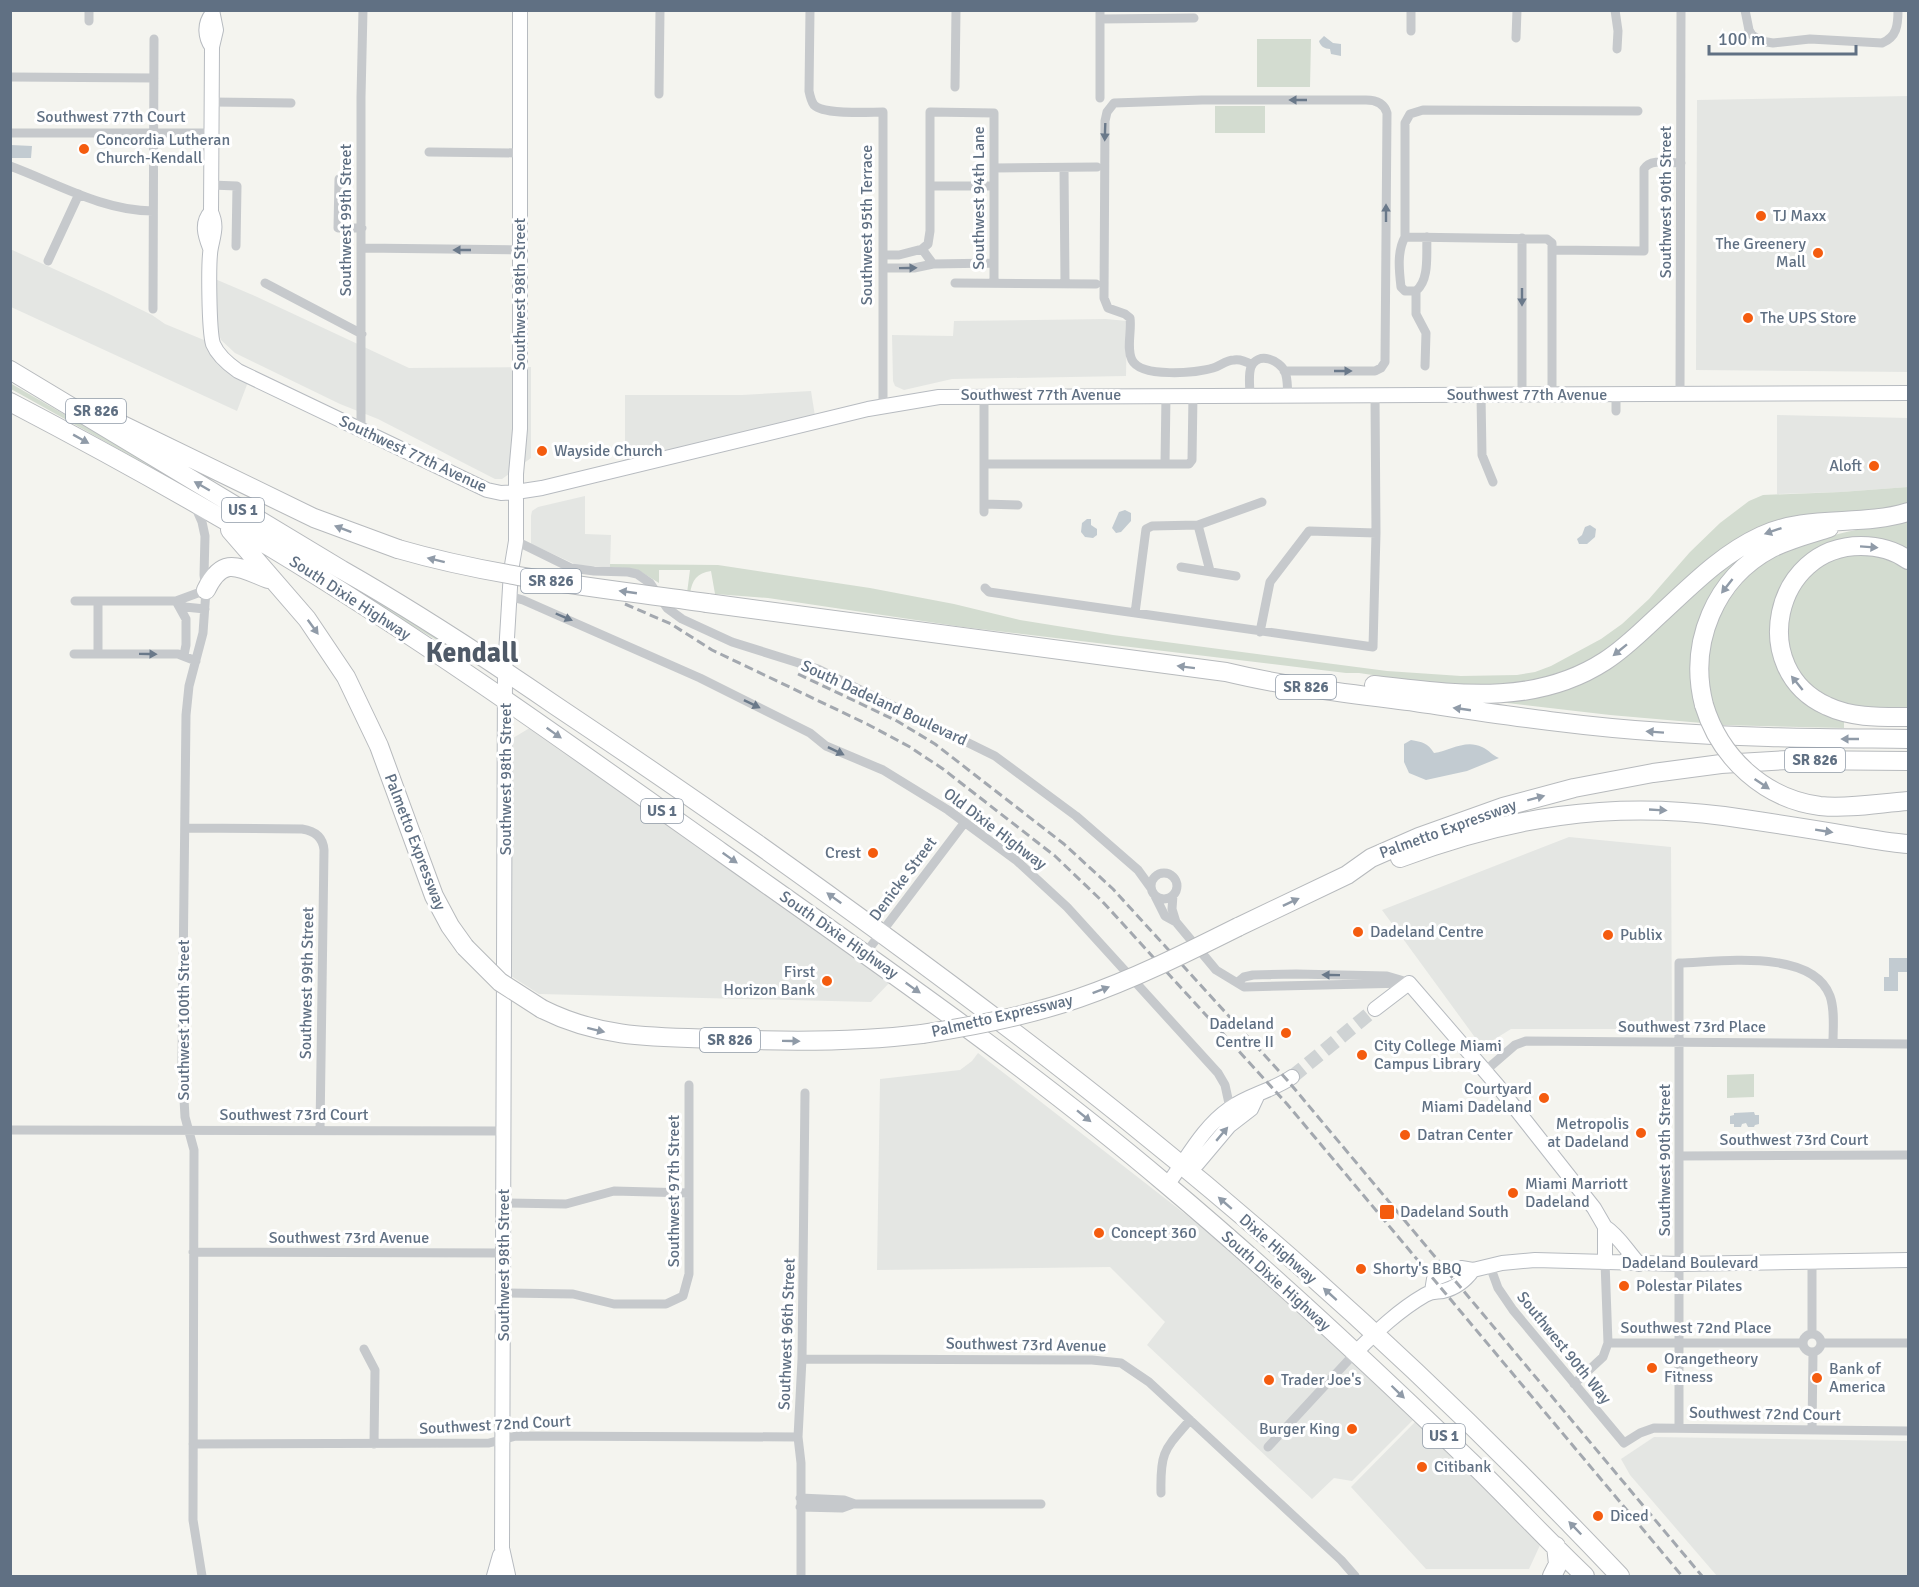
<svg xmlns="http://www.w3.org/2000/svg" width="1919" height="1587" viewBox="0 0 1919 1587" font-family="Signika,sans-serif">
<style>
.built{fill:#e4e6e3}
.green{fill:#d3dcd0}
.water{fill:#c2cbd1}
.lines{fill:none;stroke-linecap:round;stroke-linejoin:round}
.secondary-tunnel{stroke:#cfd3d4;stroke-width:14;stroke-dasharray:14 7;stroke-linecap:butt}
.secondary-casing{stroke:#b7bbc0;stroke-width:16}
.highway-casing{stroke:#b7babd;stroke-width:20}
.street{stroke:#c6c9cc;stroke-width:9}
.secondary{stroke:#fff;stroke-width:14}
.highway{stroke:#fff;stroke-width:18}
.rail{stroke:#a3a8af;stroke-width:3;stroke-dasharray:9 4.5;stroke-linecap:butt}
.highway-bridge-casing{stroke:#b7babd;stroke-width:20;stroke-linecap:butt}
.highway-bridge{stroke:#fff;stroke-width:18}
.oneway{fill:#6a798a}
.oneway2{fill:#909ba8}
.poi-dot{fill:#f45c0f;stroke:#fff;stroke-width:2}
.labels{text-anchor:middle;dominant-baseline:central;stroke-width:6;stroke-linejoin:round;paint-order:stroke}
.shield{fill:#fff;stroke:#909ba8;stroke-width:1.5}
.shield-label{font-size:15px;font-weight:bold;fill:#607083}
.street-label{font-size:16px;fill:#607083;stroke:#fff}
.poi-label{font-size:16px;fill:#607083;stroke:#fff;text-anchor:start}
.town-label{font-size:28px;font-weight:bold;fill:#4f5a68;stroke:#fff}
</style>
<rect width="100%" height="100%" fill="#f4f4ef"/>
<path class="built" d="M1908,96V372L1696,370L1697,100Z
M10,249L107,293L152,315L165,324L204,340L217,363L226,370L248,382L237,411L11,307Z
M215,279L255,296L409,368L531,367V458L502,479H495L378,419L340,404L235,353L221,340L218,332Z
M1106,319L1127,321L1126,376L952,379L904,390L895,386L893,381L892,335L953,336L954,321Z
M811,391L815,416L625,460V395H742Z
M1777,415L1908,418V487L1841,492L1777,494Z
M585,496V534L611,535L610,567L577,565L531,544V516L532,511L538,507Z
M533,726L891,981L871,1002L539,994L511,976L513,738Z
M1569,837L1671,847L1672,1029H1511L1482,1047L1382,910Z
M978,1053L1216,1238L1415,1418L1352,1481L1334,1478L1312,1499L1147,1345L1165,1322L1110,1267L877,1270L880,1079L960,1070L972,1061Z
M1416,1421L1541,1543L1529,1569H1426L1351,1487Z
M1654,1437L1908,1441V1576H1717L1630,1475L1621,1459Z"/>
<path class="green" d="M1257,39H1311L1310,87H1257Z
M1215,106H1265V133H1215Z
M10,383L304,553L453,648L452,649L392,614L219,505L11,389Z
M1908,487V505L1905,507L1793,517L1782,519L1759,529L1614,647L1566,673L1496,687L1427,683L1359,673H1346L963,627L768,598L715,594L711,571C697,573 692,580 690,594L687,593L690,570H659V583L638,570L610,567V564L718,565L870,588L954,604L1020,620L1113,635L1387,671L1461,676L1517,675L1535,672L1551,666L1601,639L1622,624L1649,599L1690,552L1720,523L1749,501L1763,495L1841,492Z
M1908,518V555L1880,543L1794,572L1779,666L1844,719V728L1720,725C1707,691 1702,652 1719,618C1759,536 1831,539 1908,518Z
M1754,547L1716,589L1702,723L1610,715L1499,702L1535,698L1548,695Z
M1851,553L1879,554L1908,568V710C1885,709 1858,711 1836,702C1777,676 1768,596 1825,562C1832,558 1843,556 1851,553Z
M1754,1074V1097L1727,1098V1075Z"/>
<path class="water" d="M1324,36L1333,43L1341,44V56L1331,54L1330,49C1325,49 1320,46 1319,41Z
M11,145L32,146L31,158H11Z
M1125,510L1131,513V521L1121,532L1116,533L1112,528L1119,512Z
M1087,519H1091V525L1097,529V535L1093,538L1085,537L1081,532L1082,523Z
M1590,525L1596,529L1595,537L1587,544H1579L1577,539L1582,535L1585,527Z
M1411,740C1422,742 1428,743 1434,753C1450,751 1465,739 1482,747C1489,750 1493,756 1499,758L1467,771L1426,780L1409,773L1404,762V744Z
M1889,958H1907V972H1898V991H1884V977H1889Z
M1754,1112L1755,1115H1759V1124L1755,1125L1754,1127H1748L1746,1123L1742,1124L1741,1127H1734V1124H1730V1116L1734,1115V1113Z"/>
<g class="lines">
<path class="secondary-tunnel" d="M1292,1077L1375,1009"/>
<g class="secondary-casing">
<path id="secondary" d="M212,10L216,30L212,47L211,212C217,225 214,233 211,247C208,260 209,331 213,344C218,356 228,364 238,371L487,490L501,493L516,492L542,488L868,409L939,397L1908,393
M212,47C205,37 204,24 212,14
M210,248C205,235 201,223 211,212
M1375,1009L1409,983L1497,1085L1594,1208L1605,1227V1262
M1182,1166L1197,1164L1229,1126L1251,1109L1258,1094
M1167,1185C1187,1159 1202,1128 1229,1109C1248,1095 1272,1091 1292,1077
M1605,1227C1619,1236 1627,1251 1639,1264
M1432,1291L1434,1279L1461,1268L1473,1270L1502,1263L1535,1260L1680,1264L1908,1260
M1356,1352C1377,1331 1399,1310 1425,1295C1432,1291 1436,1292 1443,1291C1456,1288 1465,1281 1473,1270
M508,1575L502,1548L505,671L511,571L516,541V474L520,429V10
M494,1576L500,1555"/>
</g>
<g class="highway-casing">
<path id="highway" d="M10,370L342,570C416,612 486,658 556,706C625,752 692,798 759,845C891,939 1021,1034 1146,1136C1314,1271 1472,1420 1620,1576
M10,402C98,448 185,496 270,547C426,641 573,747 721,852C872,959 1024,1064 1166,1184C1272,1273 1373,1368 1473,1464C1511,1501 1547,1540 1585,1576
M102,415L314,518L398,549
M230,530L307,619L346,677L379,746L434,896L450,926L465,947
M1908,560C1894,550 1879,546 1861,546C1773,546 1747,670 1827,706C1852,718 1881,717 1908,717
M206,590C223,555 238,567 268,579
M707,603L1226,672C1288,687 1352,694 1415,702C1497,714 1580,727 1663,732C1745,738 1827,738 1908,739
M1374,685C1454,694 1534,707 1605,661C1624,649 1641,632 1657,617C1690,587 1720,555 1761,536C1808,514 1860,527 1908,512
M1704,705C1688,643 1715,578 1772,548C1790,539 1810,534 1829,528
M1400,858C1508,817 1609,801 1724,816C1765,822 1805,828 1846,835C1866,838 1888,843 1908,844
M1238,927L1347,875L1371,858L1419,837L1503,807L1574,788L1653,773L1721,764L1788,760L1908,761
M542,1009C604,1040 659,1037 725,1039C791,1042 856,1042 922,1034
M1552,1576L1558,1564L1556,1546"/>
</g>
<path class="street" d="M810,10L809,91C810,96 811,101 814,105C824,115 868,112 883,112V406
M1615,10L1618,31L1617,49
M1745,10L1749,30L1752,35L1761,41L1773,43L1810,39L1882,43C1897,37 1898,25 1898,10
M1100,19L1194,18
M89,21V10
M1411,31V10
M1516,38L1517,10
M10,77L154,78
M955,87L956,10
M659,94L660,10
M1100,98V10
M211,102L291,103
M10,133H211
M429,152L520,153
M10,166C56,183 103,211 153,211
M994,168L1097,167
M1064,168L1065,283
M339,179L338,228H362
M211,185L237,186L236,246
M930,186H994
M1405,237C1397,251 1399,270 1401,287L1405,291H1416C1430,279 1426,254 1427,237
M362,248L521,250
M922,249L928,244L930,231V112L994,113V283
M1552,250L1644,251V169C1650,158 1670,163 1681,163
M883,255H899L922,249L933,264
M48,261L79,194
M883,268H914L933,264L994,263
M265,283L362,334
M955,283L1096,284
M1416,291V314L1426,333L1425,366
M153,309L154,39
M1252,365C1247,362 1241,359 1234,360C1226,360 1220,366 1213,368C1196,373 1141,378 1132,360C1126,348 1132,331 1130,318L1125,314L1108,308L1104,298L1105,121L1107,112L1114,103L1202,100H1366C1376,100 1384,103 1387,113L1385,362L1381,368L1375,371H1284
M1680,394L1681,10
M1250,395C1250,387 1248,375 1251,367C1258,351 1280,360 1285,372C1288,379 1287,388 1288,395
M1481,395L1482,455L1493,482
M1522,395V238
M1552,395V243L1547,239L1405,237V123L1410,114L1423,110L1638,111
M1616,411V394
M361,430V97L363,10
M984,464H1189L1192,460L1193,395
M1165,464L1166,395
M984,504L1018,505
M195,506L202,522L205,536L204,575L206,590L203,633L189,686L186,715L182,1063L185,1117L194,1150L193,1520L202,1576
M984,512V395
M1198,525L1210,571
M516,541L571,568L594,571L628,572L637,574L650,583L667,608L682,619L732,642L818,669L995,756L1076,816L1138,870L1151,888
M1181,567L1236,576
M985,588L989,592L1373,647L1376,533L1375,395
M509,596L523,600L700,678L810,733L826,746L883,770L948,810L1016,860L1067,907L1218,1073L1225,1085L1230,1108
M75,601H176L206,590
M176,601L186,619V645L184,655
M176,601L185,607L205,609
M1135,613L1146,529L1152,526L1198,525L1262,502
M1260,632L1270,582L1309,531L1376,533
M74,654H178L196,661
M98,654V601
M185,828L302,829C315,831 323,837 324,850L320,1130
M1151 886a13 13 0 1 1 26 0a13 13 0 1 1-26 0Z
M1173,895L1172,909L1176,922
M1155,896L1165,916L1176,922L1216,970L1244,987L1407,983
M865,954L965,822
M1238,982L1244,977L1253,975L1296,974L1387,976L1404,981
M1485,1071L1515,1045L1526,1041L1908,1044
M10,1130L505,1131
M1680,1156L1908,1155
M504,1203L566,1204L614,1191L689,1193
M193,1252L504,1253
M1605,1262L1608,1343
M1490,1266L1498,1288L1513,1310L1624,1443L1640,1433L1654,1428L1908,1431
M504,1293L573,1294L614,1304H666L683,1296L689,1274V1085
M1803 1343a9 9 0 1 1 18 0a9 9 0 1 1-18 0Z
M1812,1334V1262
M1821,1343H1908
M364,1349L375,1370L374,1444
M802,1359L1092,1360L1121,1363L1149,1382L1341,1560L1355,1576
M1574,1384L1603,1357L1608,1343H1803
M1679,1428V963C1720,962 1812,948 1830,996C1835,1010 1833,1028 1833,1042
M1812,1430L1813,1353
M193,1444L489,1443L516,1436L798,1437
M1268,1447L1356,1352
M1161,1493C1160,1452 1164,1450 1190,1420
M800,1498L844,1500L855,1504H1041
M800,1507L842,1508L853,1504
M801,1576V1463L798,1437L802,1359L805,1093"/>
<use href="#secondary" class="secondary"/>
<use href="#highway" class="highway"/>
<path class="rail" d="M625,604L671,624L712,650L867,724L910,747L943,769L1055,856L1102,901L1287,1104L1682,1576
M798,674L897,721L935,744L1064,844L1113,889L1288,1081L1702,1576"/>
<g class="highway-bridge-casing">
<path id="highway-bridge" d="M398,549C498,578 603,588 707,603
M1704,705C1720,758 1765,799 1820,806C1849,809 1880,803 1908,801
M465,947L500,982L542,1009
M922,1034C975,1026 1028,1016 1079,998C1134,979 1186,953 1238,927"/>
</g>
<use href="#highway-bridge" class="highway-bridge"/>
</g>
<defs><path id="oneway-solid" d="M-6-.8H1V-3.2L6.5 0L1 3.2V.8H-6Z" transform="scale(1.5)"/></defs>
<g class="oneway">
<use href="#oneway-solid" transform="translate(1298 100) rotate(-180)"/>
<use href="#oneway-solid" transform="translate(1105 132) rotate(92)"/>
<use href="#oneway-solid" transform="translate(1386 213) rotate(-90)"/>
<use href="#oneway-solid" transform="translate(462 250) rotate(-180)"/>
<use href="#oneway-solid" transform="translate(908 268) rotate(-1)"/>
<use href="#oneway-solid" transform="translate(1522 297) rotate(90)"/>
<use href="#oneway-solid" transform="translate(1343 371)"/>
<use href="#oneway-solid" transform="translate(564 617) rotate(23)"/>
<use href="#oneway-solid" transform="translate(148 654) rotate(1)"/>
<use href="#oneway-solid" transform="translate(752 704) rotate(26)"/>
<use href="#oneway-solid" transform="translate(836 751) rotate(26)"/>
<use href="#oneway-solid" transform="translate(1331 975) rotate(-179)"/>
</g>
<g class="oneway2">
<use href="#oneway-solid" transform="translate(81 439) rotate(29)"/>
<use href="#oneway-solid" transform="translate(202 486) rotate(-150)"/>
<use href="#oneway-solid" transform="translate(343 529) rotate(-159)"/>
<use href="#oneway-solid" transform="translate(1773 531) rotate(161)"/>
<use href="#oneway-solid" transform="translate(1869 547) rotate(4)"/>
<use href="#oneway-solid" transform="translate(436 560) rotate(-166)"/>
<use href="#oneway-solid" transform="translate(1727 586) rotate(128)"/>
<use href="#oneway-solid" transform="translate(628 592) rotate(-172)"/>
<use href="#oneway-solid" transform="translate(313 627) rotate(54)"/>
<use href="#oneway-solid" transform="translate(1620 650) rotate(141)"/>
<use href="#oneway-solid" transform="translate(1186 667) rotate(-173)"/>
<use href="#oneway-solid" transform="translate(1797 683) rotate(-129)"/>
<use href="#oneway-solid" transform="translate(1462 709) rotate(-172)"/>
<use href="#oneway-solid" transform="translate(1655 732) rotate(-176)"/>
<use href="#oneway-solid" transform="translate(554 733) rotate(35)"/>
<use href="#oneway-solid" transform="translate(1850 739) rotate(-180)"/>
<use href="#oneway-solid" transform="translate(1762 784) rotate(34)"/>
<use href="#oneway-solid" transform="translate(1536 798) rotate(-15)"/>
<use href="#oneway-solid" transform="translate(1658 810) rotate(3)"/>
<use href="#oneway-solid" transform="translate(1824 831) rotate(9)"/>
<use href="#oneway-solid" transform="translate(730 858) rotate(35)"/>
<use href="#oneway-solid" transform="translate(834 898) rotate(-144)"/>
<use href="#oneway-solid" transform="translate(1291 902) rotate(-25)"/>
<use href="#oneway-solid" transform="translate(913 988) rotate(35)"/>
<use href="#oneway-solid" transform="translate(1101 990) rotate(-21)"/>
<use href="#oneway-solid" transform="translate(596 1030) rotate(14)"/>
<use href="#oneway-solid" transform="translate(791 1041) rotate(1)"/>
<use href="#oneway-solid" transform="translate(1084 1116) rotate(39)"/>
<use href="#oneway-solid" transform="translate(1222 1134) rotate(-50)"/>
<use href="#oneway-solid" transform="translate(1225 1203) rotate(-139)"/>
<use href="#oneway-solid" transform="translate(1330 1294) rotate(-138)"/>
<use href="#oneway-solid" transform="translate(1398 1392) rotate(44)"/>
<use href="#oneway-solid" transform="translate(1575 1528) rotate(-134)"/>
</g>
<g class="poi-dot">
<circle cx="84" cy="149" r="6"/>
<circle cx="1761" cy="216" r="6"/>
<circle cx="1818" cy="253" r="6"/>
<circle cx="1748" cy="318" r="6"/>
<circle cx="542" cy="451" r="6"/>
<circle cx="1874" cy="466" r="6"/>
<circle cx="873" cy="853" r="6"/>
<circle cx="1358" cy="932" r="6"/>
<circle cx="1608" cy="935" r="6"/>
<circle cx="827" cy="981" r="6"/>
<circle cx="1286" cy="1033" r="6"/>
<circle cx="1362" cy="1055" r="6"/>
<circle cx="1544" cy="1098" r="6"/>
<circle cx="1641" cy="1133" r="6"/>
<circle cx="1405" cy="1135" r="6"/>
<circle cx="1513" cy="1193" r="6"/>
<rect x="1379" y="1204" width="16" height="16" rx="3"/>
<circle cx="1099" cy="1233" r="6"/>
<circle cx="1361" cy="1269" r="6"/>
<circle cx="1624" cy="1286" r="6"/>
<circle cx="1652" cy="1368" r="6"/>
<circle cx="1817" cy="1378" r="6"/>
<circle cx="1269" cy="1380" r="6"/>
<circle cx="1352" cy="1429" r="6"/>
<circle cx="1422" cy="1467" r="6"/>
<circle cx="1598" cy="1516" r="6"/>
</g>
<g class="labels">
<g class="shield">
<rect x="66" y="399" width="60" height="24" rx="4.5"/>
<rect x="222" y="498" width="42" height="24" rx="4.5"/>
<rect x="521" y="569" width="60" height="24" rx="4.5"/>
<rect x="1276" y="675" width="60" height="24" rx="4.5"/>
<rect x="1785" y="748" width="60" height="24" rx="4.5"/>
<rect x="641" y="799" width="42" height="24" rx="4.5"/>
<rect x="700" y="1028" width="60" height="24" rx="4.5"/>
<rect x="1423" y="1424" width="42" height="24" rx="4.5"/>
</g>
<g class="shield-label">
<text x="96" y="411">SR 826</text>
<text x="243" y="510">US 1</text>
<text x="551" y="581">SR 826</text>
<text x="1306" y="687">SR 826</text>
<text x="1815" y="760">SR 826</text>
<text x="662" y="811">US 1</text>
<text x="730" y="1040">SR 826</text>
<text x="1444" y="1436">US 1</text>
</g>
<g class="street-label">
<text x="111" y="117">Southwest 77th Court</text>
<text transform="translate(979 198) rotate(-90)">Southwest 94th Lane</text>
<text transform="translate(1666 202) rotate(-90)">Southwest 90th Street</text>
<text transform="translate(346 220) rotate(-90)">Southwest 99th Street</text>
<text transform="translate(867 225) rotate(-90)">Southwest 95th Terrace</text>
<text transform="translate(520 294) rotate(-90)">Southwest 98th Street</text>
<text x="1041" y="395">Southwest 77th Avenue</text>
<text x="1527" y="395">Southwest 77th Avenue</text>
<text transform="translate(413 454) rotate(25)">Southwest 77th Avenue</text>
<text transform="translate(350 598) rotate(33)">South Dixie Highway</text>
<text transform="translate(884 703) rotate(25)">South Dadeland Boulevard</text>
<text transform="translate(506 779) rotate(-90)">Southwest 98th Street</text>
<text transform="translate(995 829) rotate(37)">Old Dixie Highway</text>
<text transform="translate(1448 829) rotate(-20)">Palmetto Expressway</text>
<text transform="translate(415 842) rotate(69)">Palmetto Expressway</text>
<text transform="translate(903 879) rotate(-53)">Denicke Street</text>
<text transform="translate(839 935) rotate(35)">South Dixie Highway</text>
<text transform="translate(307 983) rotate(-89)">Southwest 99th Street</text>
<text transform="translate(1002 1016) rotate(-13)">Palmetto Expressway</text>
<text transform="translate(184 1020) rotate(-90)">Southwest 100th Street</text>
<text x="1692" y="1027">Southwest 73rd Place</text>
<text x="294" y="1115">Southwest 73rd Court</text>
<text x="1794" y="1140">Southwest 73rd Court</text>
<text transform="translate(1665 1160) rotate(-90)">Southwest 90th Street</text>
<text transform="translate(674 1191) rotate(-90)">Southwest 97th Street</text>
<text x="349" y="1238">Southwest 73rd Avenue</text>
<text transform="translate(1278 1249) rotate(41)">Dixie Highway</text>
<text x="1690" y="1263">Dadeland Boulevard</text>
<text transform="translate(504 1265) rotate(-90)">Southwest 98th Street</text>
<text transform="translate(1276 1281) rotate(42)">South Dixie Highway</text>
<text x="1696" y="1328">Southwest 72nd Place</text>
<text transform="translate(787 1334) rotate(-88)">Southwest 96th Street</text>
<text transform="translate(1026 1345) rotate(1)">Southwest 73rd Avenue</text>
<text transform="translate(1564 1348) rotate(51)">Southwest 90th Way</text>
<text transform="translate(1765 1414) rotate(1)">Southwest 72nd Court</text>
<text transform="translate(495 1425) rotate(-3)">Southwest 72nd Court</text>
</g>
<g class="poi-label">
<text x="96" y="140">Concordia Lutheran<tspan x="96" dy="18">Church-Kendall</tspan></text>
<text x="1773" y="216">TJ Maxx</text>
<text x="1806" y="244" text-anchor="end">The Greenery<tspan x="1806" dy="18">Mall</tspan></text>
<text x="1760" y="318">The UPS Store</text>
<text x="554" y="451">Wayside Church</text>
<text x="1862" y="466" text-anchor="end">Aloft</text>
<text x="861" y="853" text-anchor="end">Crest</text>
<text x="1370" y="932">Dadeland Centre</text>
<text x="1620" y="935">Publix</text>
<text x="815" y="972" text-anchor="end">First<tspan x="815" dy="18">Horizon Bank</tspan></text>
<text x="1274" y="1024" text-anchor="end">Dadeland<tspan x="1274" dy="18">Centre II</tspan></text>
<text x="1374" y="1046">City College Miami<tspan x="1374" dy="18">Campus Library</tspan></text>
<text x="1532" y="1089" text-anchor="end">Courtyard<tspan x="1532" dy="18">Miami Dadeland</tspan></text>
<text x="1629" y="1124" text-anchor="end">Metropolis<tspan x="1629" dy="18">at Dadeland</tspan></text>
<text x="1417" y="1135">Datran Center</text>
<text x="1525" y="1184">Miami Marriott<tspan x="1525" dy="18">Dadeland</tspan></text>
<text x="1400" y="1212">Dadeland South</text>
<text x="1111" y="1233">Concept 360</text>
<text x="1373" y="1269">Shorty's BBQ</text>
<text x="1636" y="1286">Polestar Pilates</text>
<text x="1664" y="1359">Orangetheory<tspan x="1664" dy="18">Fitness</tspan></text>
<text x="1829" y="1369">Bank of<tspan x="1829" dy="18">America</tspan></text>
<text x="1281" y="1380">Trader Joe's</text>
<text x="1340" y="1429" text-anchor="end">Burger King</text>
<text x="1434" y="1467">Citibank</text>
<text x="1610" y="1516">Diced</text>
</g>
<g class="town-label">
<text x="472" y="653">Kendall</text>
</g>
</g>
<rect width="1919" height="1587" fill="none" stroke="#607083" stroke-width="24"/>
<path d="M1709 45v9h147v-9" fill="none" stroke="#607083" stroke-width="3"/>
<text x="1718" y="45" font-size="18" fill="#607083" stroke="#ffffff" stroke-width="4.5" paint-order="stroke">100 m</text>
</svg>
